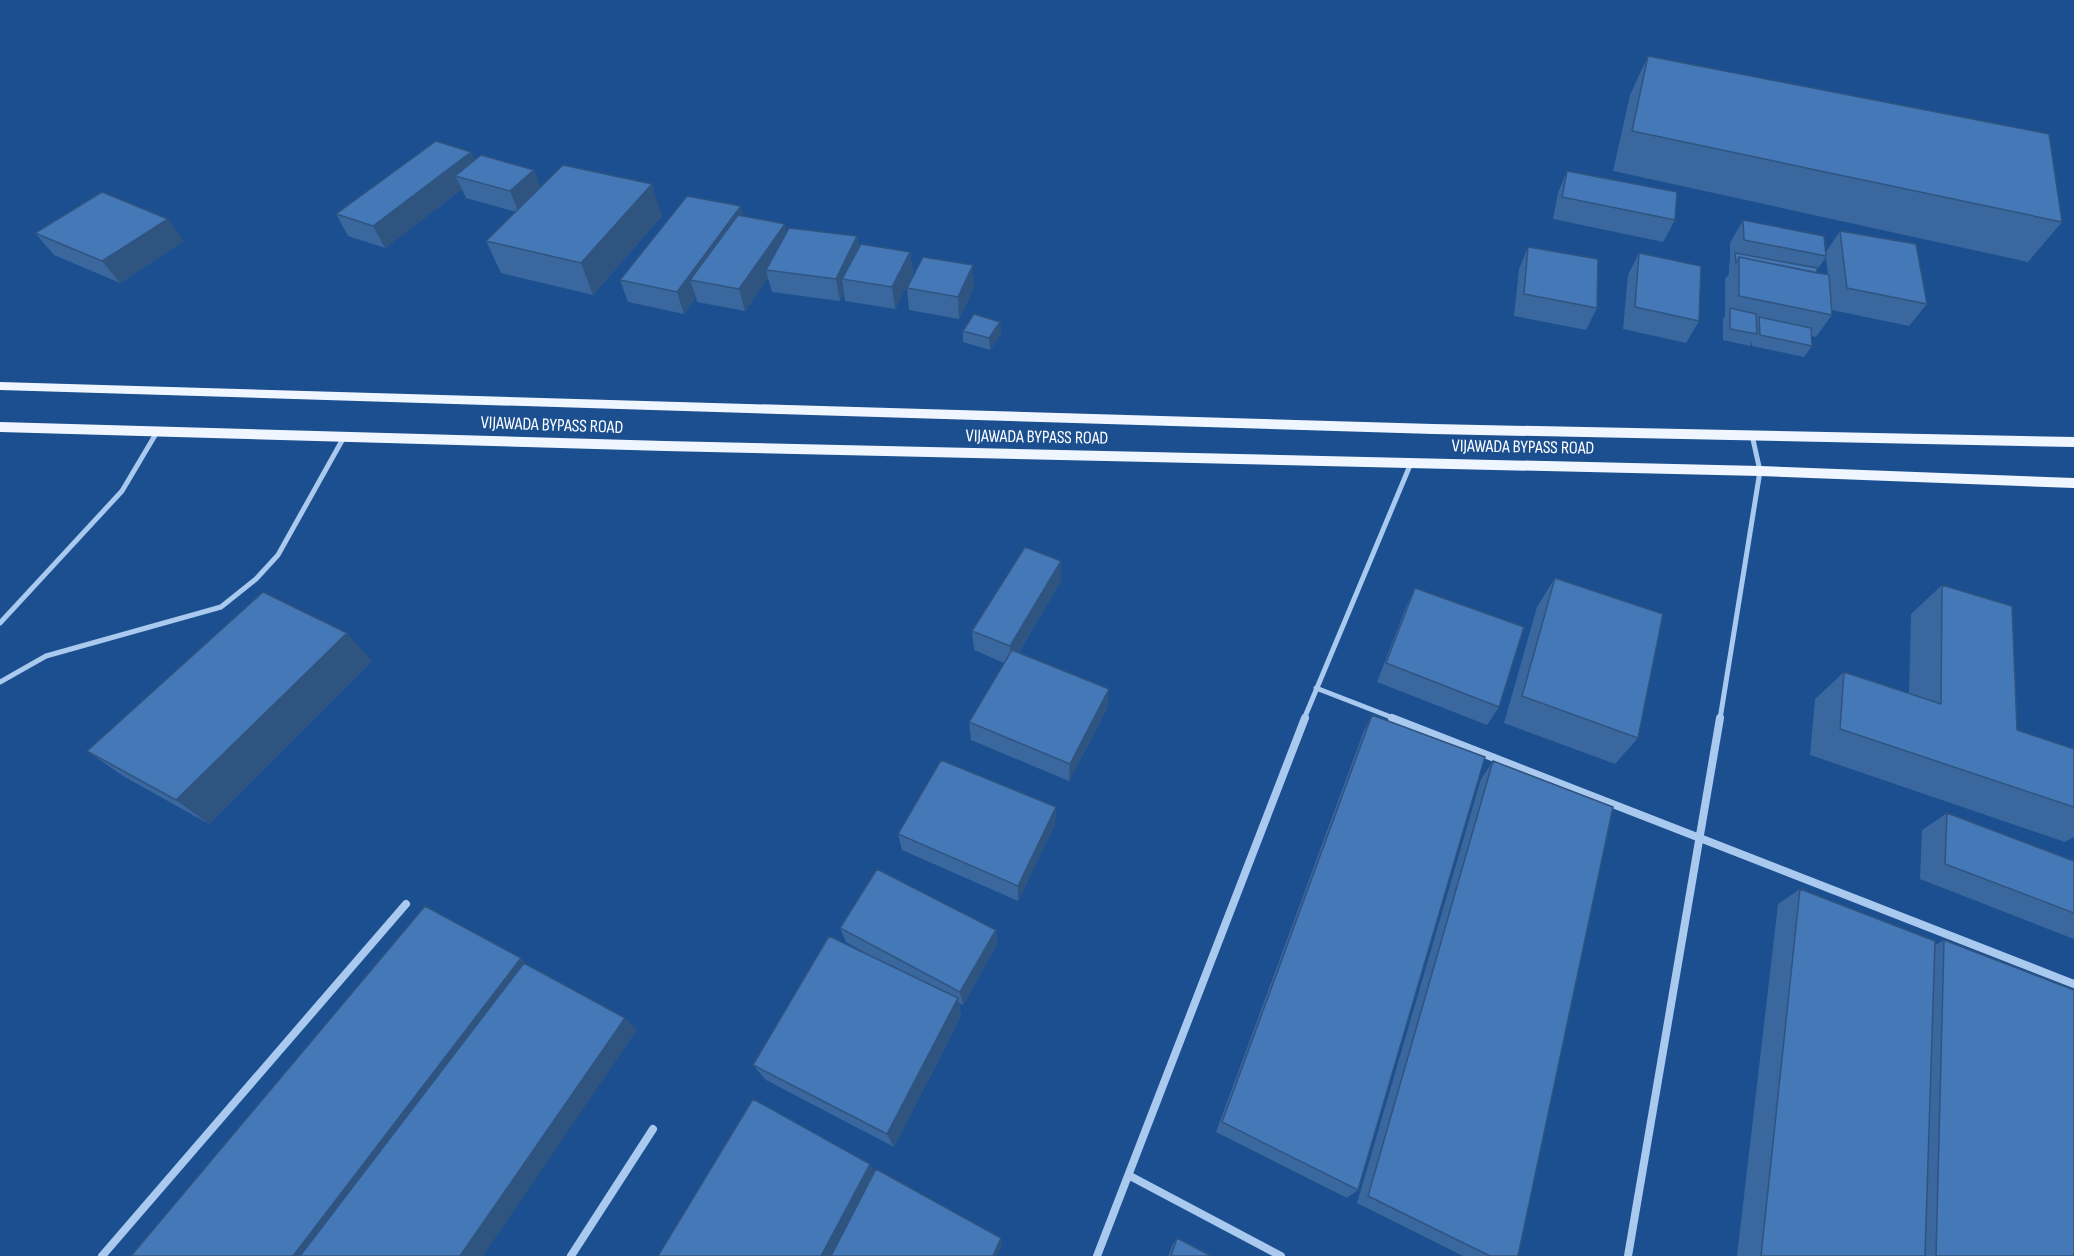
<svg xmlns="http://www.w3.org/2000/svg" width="2074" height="1256" viewBox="0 0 2074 1256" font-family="'Sofia Sans Condensed',sans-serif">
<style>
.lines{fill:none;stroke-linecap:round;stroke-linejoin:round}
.minor-far1{stroke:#a9c9ee;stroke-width:5}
.minor{stroke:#a9c9ee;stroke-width:8}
.primary{fill:#f0f6ff;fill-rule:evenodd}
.wall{fill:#3a679d;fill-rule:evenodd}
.shaded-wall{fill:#305480}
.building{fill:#4478b7;stroke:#305480;stroke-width:1.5}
.labels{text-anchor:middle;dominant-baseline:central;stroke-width:4.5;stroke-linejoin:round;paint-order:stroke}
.street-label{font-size:18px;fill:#fff;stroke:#1b4f8f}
</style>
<rect width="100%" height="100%" fill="#1b4f8f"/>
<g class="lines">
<path class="minor-far1" d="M0,623L122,491L157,432
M0,682L46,656L221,607L256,579L278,555L344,437
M1316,688L1396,719
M1304,719L1411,463
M1720,719L1760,471L1752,435"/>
<path class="minor" d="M1392,718L2074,984
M1130,1176L1281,1256
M102,1256L406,904
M571,1256L653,1129
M1097,1256L1305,718
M1628,1256L1720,718"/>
<path class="primary" d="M0,382L1433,424L2074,437V447L1433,434L0,390Z
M0,422L665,441L1760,466L2074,478V488L1760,476L665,451L0,432Z"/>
</g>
<path class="wall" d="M1648,56L2062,222L2028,262L1613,171L1630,95Z
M475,160L534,170L540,187L662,216L593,295L501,273L486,241L516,212L466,198L462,189L385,248L348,236L336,214Z
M1567,171L1675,220L1663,242L1553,219L1558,193Z
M743,216L787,232L857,236L859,249L910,252L913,274L895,309L845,301L844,293L840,301L772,292L768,278L745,311L697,302L696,297L684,314L628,302L620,280Z
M1743,220L1826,252L1840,231L1927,304L1909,326L1832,310V315L1816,337L1811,336L1812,346L1804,357L1752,346V342L1750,346L1723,340V319L1725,316V279L1729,274V264L1730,261V243ZM1826,257L1828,275L1817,273V270Z
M35,233L184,241L120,283L54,255Z
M1528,247L1597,308L1586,330L1514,316L1519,269Z
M1639,253L1699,321L1686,343L1623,329L1628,275Z
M974,287L959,319L909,310L907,288Z
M1000,322L1001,333L990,350L963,342V331Z
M1061,561V581L1019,652L1108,707L1069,781L971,740L969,722L1004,663L974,650L972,631Z
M1555,578L1638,738L1615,764L1504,723L1537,607Z
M1942,585L2017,730L2074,807V837L2065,842L1810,755L1815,699L1844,672L1909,693L1911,614Z
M1415,588L1499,707L1487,725L1377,682L1406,607Z
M372,661L209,824L123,776L87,751Z
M1372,715L1358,1190L1347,1198L1216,1132L1363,733Z
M1493,761L1518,1256H1463L1357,1203L1481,779Z
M1056,807L1055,824L1018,901L902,850L898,834Z
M1947,813L2074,861V939L1920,879L1922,830Z
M1800,889L1935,945L1944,940L2074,1256H1737L1778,904Z
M840,928L996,930L997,944L963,1005L959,1003L961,1016L894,1147L766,1080L753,1065L873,957L846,942Z
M1177,1238L1211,1256H1168L1173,1244Z"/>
<path class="shaded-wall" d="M471,152L481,174L455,176L462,189L385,248L373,226Z
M534,170L542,192L519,213L510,191Z
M652,184L662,216L593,295L581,263Z
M741,206L746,228L690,280L696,297L684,314L677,292Z
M168,219L184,241L120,283L102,261Z
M785,224L790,246L766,270L768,278L745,311L739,289Z
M857,236L860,258L842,279L844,293L840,301L836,279Z
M910,252L913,274L895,309L892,287Z
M973,265L974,287L959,319L958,297Z
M1000,322L1001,333L990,350L989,338Z
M1061,561V581L1011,665L1010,646Z
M347,633L372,661L209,824L176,800Z
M1109,689L1108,707L1069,781L1070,764Z
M1056,807L1055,824L1018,901V886Z
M996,930L997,944L963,1005L960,992Z
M521,958L536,972L322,1256H293Z
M958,998L961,1016L894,1147L887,1134Z
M625,1018L637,1030L483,1256H460Z
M870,1164L875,1172L831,1256H821Z
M1001,1238L1002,1244L997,1256H993Z"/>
<path class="building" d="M1648,56L2049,134L2062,222L1632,131Z
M436,141L471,152L373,226L336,214Z
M481,155L534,170L510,191L455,176Z
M563,165L652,184L581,263L486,241Z
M1567,171L1677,192L1675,220L1562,197Z
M102,192L168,219L102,261L35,233Z
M687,196L741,206L677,292L620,280Z
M738,215L785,224L739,289L690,280Z
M1743,220L1824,236L1826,256L1744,240Z
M789,228L857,236L836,279L766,270Z
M1840,231L1916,244L1927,304L1847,288Z
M861,244L910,252L892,287L842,279Z
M1528,247L1598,259L1597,308L1524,294Z
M1639,253L1701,266L1699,321L1635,307Z
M1735,253L1817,268V273L1739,257L1736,263Z
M923,257L973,265L958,297L907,288Z
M1739,257L1829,275L1832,315L1739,296Z
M1730,308L1756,314L1757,334L1730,329Z
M974,314L1000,322L989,338L963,331Z
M1759,317L1811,328L1812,346L1760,335Z
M1025,547L1061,561L1010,646L972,631Z
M1555,578L1663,614L1638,738L1522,696Z
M1942,585L2012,606L2017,730L2074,749V807L1840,729L1844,672L1941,704Z
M1415,588L1524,627L1499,707L1386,663Z
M263,592L347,633L176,800L87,751Z
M1012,650L1109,689L1070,764L969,722Z
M1372,715L1485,757L1358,1190L1222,1122Z
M941,760L1056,807L1018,886L898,834Z
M1493,761L1613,807L1518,1256H1490L1368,1196Z
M1947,813L2074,861V913L1945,864Z
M877,869L996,930L960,992L840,928Z
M1800,889L1935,941L1925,1256H1761Z
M425,906L521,958L293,1256H131Z
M829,936L958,998L887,1134L753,1065Z
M1944,940L2074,990V1256H1936Z
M524,963L625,1018L460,1256H300Z
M753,1099L870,1164L821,1256H658Z
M876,1169L1001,1238L993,1256H831Z
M1177,1238L1211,1256H1171Z"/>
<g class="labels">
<g class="street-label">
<text transform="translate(552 425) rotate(2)">VIJAWADA BYPASS ROAD</text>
<text transform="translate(1037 437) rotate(1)">VIJAWADA BYPASS ROAD</text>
<text transform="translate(1523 447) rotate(1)">VIJAWADA BYPASS ROAD</text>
</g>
</g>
</svg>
